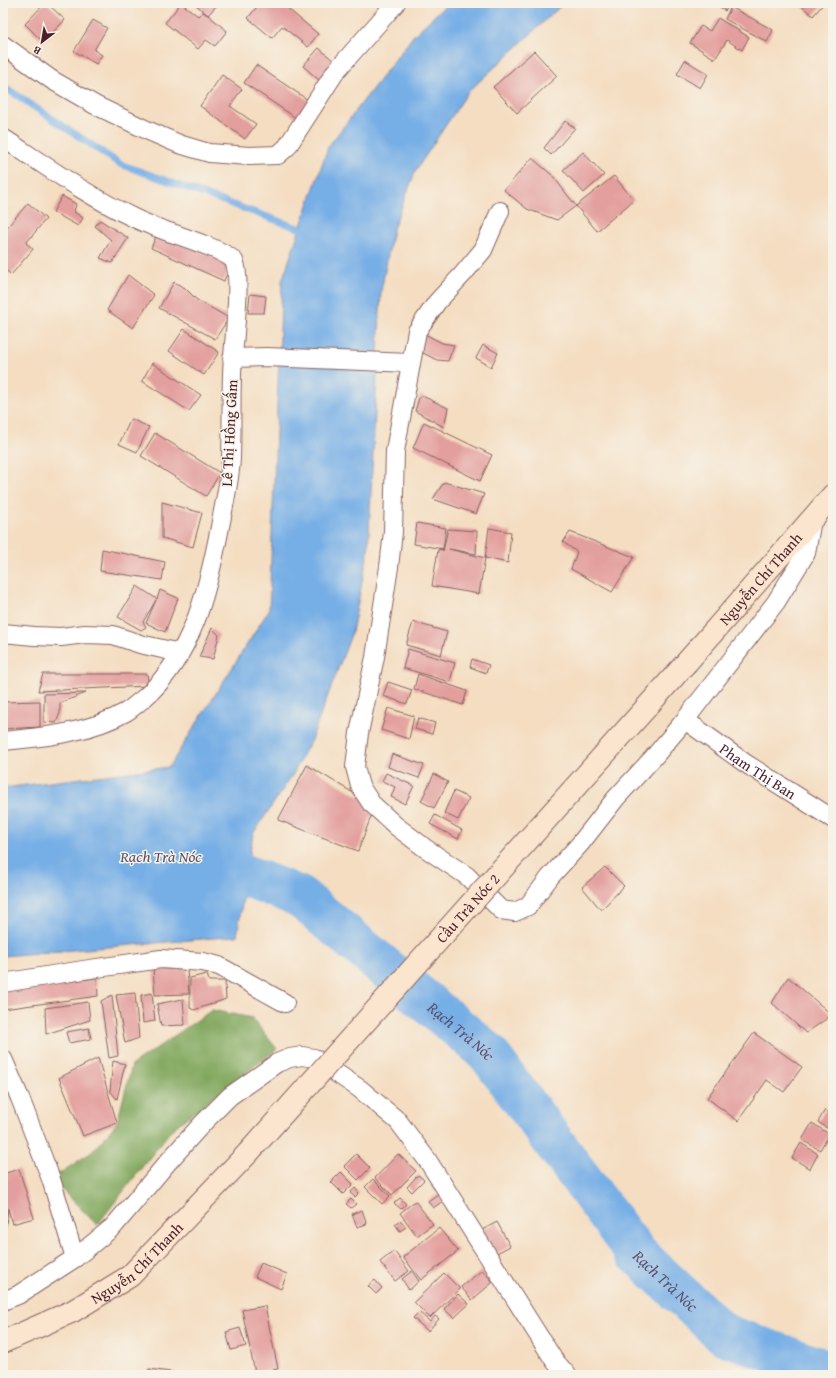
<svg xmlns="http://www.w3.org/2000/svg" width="836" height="1378" viewBox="0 0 836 1378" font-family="'Gentium Book Plus',serif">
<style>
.forest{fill:#82a85f;stroke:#666445}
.water{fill:#76aee6;stroke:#606688}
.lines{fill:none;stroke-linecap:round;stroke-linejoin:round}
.stream{stroke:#76aee6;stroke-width:7}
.river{stroke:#76aee6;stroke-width:42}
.building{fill:#e39f9d}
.minor-casing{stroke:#866260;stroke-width:20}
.secondary-casing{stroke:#866260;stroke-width:24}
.minor{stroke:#fff;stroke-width:18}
.secondary{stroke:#fbe5cf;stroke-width:22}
.secondary-bridge-casing{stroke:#866260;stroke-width:24;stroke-linecap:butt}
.secondary-bridge{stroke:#fbe5cf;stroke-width:22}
.labels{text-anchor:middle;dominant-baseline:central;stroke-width:3;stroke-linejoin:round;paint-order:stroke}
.street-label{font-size:15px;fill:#4a1f2b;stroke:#f7f3e8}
.water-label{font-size:16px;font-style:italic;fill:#59516c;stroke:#f7f3e8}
</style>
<rect width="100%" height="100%" fill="#f7f3e8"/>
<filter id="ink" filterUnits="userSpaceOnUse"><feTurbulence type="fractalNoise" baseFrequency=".025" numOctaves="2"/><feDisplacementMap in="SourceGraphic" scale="8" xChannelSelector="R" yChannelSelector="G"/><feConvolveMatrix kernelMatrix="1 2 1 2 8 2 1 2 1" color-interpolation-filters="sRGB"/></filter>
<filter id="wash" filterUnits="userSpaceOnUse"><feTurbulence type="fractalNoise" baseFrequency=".012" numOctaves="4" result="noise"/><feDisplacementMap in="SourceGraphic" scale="16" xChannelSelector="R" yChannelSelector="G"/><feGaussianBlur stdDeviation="0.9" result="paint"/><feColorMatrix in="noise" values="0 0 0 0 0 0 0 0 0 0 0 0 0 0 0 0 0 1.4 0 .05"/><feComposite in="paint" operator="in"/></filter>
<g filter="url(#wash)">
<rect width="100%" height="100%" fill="#f4ddc1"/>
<path class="forest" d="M212,1010L252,1018L277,1049L172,1129L97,1225L51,1179L92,1152L117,1123L132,1065Z"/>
<path class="water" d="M448,3H564L468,92L416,170L393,229L381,291L368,553L352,632L311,740L293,774L253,834L237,936L3,956V788L169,767L269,610L282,281L328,147L414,35Z"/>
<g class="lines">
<path class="stream" d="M3,86L120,164L309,232"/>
<path class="river" id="s1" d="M192,854L300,897L487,1052L636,1253L723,1334L833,1373"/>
</g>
<g id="blocks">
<path class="building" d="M45,3H47L65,20L43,42L25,24Z
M181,3L198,16L202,12L208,15L227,31L215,46L206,40L198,49L165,23Z
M194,3H219L208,15Z
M260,3H281L318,34L308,47L282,26L272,38L248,18Z
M715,3H731L725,11Z
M798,3H824L813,16Z
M731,7L773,30L767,42L725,19Z
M718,18L749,37L742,50L727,40L715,59L690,43L701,26L710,31Z
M93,20L107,28L94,50L102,55L96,64L74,51Z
M319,48L336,63L320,81L303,66Z
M534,51L557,76L517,113L493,87Z
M685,60L708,74L700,88L677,74Z
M256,65L314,104L302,122L244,83Z
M222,75L242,89L230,106L256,124L245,139L200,106Z
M565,121L575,128L551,155L544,148Z
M583,152L604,175L584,193L563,170Z
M532,158L552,175L576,206L557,220L527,209L504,190Z
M614,176L634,200L597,231L576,206Z
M62,196L76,204L74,212L83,218L78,226L53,212Z
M28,203L46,219L26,243L33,249L11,275L3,267V232Z
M100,220L128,238L112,263L100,258L111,240L95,226Z
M157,234L231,264L224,281L151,248Z
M128,275L154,295L133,328L107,310Z
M174,282L185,288L197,300L229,318L215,339L159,308Z
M250,294L266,296L264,313H248Z
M184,329L219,352L204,375L169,351Z
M423,333L442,343L454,345L448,361L437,360L419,351Z
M483,345L498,353L491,367L476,358Z
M152,363L201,395L189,411L142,381Z
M420,395L448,408L444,427L415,411Z
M131,419L149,427L137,452L119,444Z
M424,422L492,455L480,481L413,448Z
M155,433L220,473L206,496L141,456Z
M444,482L484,494L476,514L433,499Z
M162,502L202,513L193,547L162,538Z
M417,523L446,528L443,549L414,544Z
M489,528L511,532L508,563L485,558Z
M448,529L477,531L476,554L449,549L485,558L479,594L432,586L438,550L443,549V551Z
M570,532L634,557L612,592L571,569L577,552L563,542Z
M102,549L165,562L162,580L100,571Z
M137,586L157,599L160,590L178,598L165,632L146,623L156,600L143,622L146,627L141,630L118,617Z
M413,622L447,632L441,655L406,645Z
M212,628L219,635L213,659L199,657Z
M408,649L455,663L450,682L403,668Z
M472,659L489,665L486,673L470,667Z
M43,674H147L149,686L38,691Z
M418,674L467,691L463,705L414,689Z
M388,682L412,690L407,704L383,696Z
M86,693L60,703V713L56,723L44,722V694Z
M40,701V727L3,729V702Z
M388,708L414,716L409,739L381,730Z
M418,718L435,723L432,734L415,729Z
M392,754L424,765L419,778L388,767Z
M307,765L375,806L358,851L278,820Z
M386,773L414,786L405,804L391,797L395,787L382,781Z
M434,774L448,782L434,808L421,801Z
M454,791L469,798L458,820L444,813Z
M435,815L462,830L458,839L430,824Z
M605,867L624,886L601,910L582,887Z
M153,968L187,970L189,994L155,995Z
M207,974L209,981H225L226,999L194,1010L190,1008V978Z
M788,977L832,1015L806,1033L772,1003Z
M97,978L98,996L3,1009V989Z
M135,993L139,1038L125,1043L116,995Z
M152,993L155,1021L143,1023L141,995Z
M112,995L118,1056L109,1058L101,1001Z
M183,999L185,1025L161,1026L157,1004Z
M88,1002L90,1020L46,1034L45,1008Z
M89,1028L91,1039L69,1043L66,1032Z
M754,1033L802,1067L784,1092L767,1080L738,1121L707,1098Z
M98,1058L117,1123L83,1136L59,1078Z
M113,1061L125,1064L117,1099L110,1091Z
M825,1110L833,1115V1132L818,1122Z
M812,1123L829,1134L820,1150L802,1140Z
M831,1135L833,1136V1146L826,1142Z
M801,1143L818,1154L810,1169L792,1158Z
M356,1154L370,1168L358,1180L344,1166Z
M398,1154L416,1171L392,1195L375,1178Z
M19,1169L34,1218L12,1224L8,1208L4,1239H3V1174Z
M341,1172L353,1184L343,1194L331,1182Z
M418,1175L424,1180L412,1192L407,1187Z
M373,1179L390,1196L382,1204L365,1187Z
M355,1188L359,1193L355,1197L350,1193Z
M438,1194L443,1201L433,1208L428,1201Z
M400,1198L406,1204L401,1209L394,1203Z
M351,1199L356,1204L351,1208L346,1204Z
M415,1201L433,1224L417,1236L400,1213Z
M362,1210L367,1224L357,1227L352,1214Z
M400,1220L406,1227L400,1231L395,1224Z
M497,1222L510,1246L495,1254L482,1230Z
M439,1228L458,1251L421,1280L403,1257Z
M394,1251L409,1271L395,1281L380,1262Z
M261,1263L287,1274L281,1289L255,1277Z
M482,1270L493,1282L472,1300L461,1287Z
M412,1271L419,1281L409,1290L402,1279Z
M444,1273L460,1289L430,1318L414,1302Z
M375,1280L382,1288L376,1294L368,1286Z
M458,1294L469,1304L454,1318L444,1309Z
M265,1306L278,1369L255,1373L242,1310Z
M419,1312L430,1322L435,1316L439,1319L428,1331L413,1318Z
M240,1328L246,1346L231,1350L226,1332Z
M149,1369L185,1374V1375H148Z"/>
</g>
</g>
<g filter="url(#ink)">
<use href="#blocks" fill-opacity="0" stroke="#866260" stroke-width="1"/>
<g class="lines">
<g class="minor-casing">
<g id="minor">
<path d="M3,45L52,80L95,105L149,131L179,144L209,153L249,156L278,155L287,147L336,71L396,3"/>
<path d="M3,138C46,166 88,196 134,218C144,223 155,227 166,231C180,236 227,251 234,261C243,277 232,352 232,375C231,402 232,430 231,458C230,481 224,504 220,527C208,589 193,656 143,699C137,703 132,709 126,712C89,733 44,737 3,741"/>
<path d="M500,211L483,250L463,274L437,302L417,331L395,451L393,532L389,567L375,657L359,733L355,767L360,786L371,803L396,826L425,848L467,876L501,910L515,912L528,906L550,877L580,844L616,798L653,758L685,720L776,602L806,553L812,520"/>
<path d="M232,358L267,357L410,363"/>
<path d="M3,633L34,636L61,637L85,634L113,635L140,644L180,653"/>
<path id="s2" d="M685,720L745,763L833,819"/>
<path d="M3,983L83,970L161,959L203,962L219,966L285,1003"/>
<path d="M3,1059L20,1098L51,1179L75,1258L18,1295L3,1301"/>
<path d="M75,1258L113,1227L168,1162L202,1124L230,1096L277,1063L290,1058L302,1056L314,1058L360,1089L398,1121L428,1161L554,1360L567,1375"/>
</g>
</g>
<g class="secondary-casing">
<g id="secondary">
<path id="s3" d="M687,662L833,495"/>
<path id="s4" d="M3,1342L73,1311L130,1276L248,1153"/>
</g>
</g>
<use href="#minor" class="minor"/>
<use href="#secondary" class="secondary"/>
<g class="secondary-bridge-casing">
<g id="secondary-bridge">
<path id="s5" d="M248,1153L687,662"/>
</g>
</g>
<use href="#secondary-bridge" class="secondary-bridge"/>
</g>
</g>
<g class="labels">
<g class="street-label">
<text transform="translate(229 433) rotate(-87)">Lê Thị Hồng Gấm</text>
<text stroke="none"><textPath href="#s3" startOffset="111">Nguyễn Chí Thanh</textPath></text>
<text stroke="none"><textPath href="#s2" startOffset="89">Phạm Thị Ban</textPath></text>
<text stroke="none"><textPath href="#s5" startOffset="329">Cầu Trà Nóc 2</textPath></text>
<text stroke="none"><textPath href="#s4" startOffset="157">Nguyễn Chí Thanh</textPath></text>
</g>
<g class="water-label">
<text x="161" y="856">Rạch Trà Nóc</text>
<text stroke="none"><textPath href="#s1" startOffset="326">Rạch Trà Nóc</textPath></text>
<text stroke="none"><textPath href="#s1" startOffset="650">Rạch Trà Nóc</textPath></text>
</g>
</g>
<rect width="836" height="1378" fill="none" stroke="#f7f3e8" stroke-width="16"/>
<g transform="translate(42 42) rotate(211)" stroke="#f7f3e8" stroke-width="3" paint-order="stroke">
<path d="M0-3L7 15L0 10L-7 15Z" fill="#4a1f2b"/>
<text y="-6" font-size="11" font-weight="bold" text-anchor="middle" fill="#4a1f2b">B</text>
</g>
</svg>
